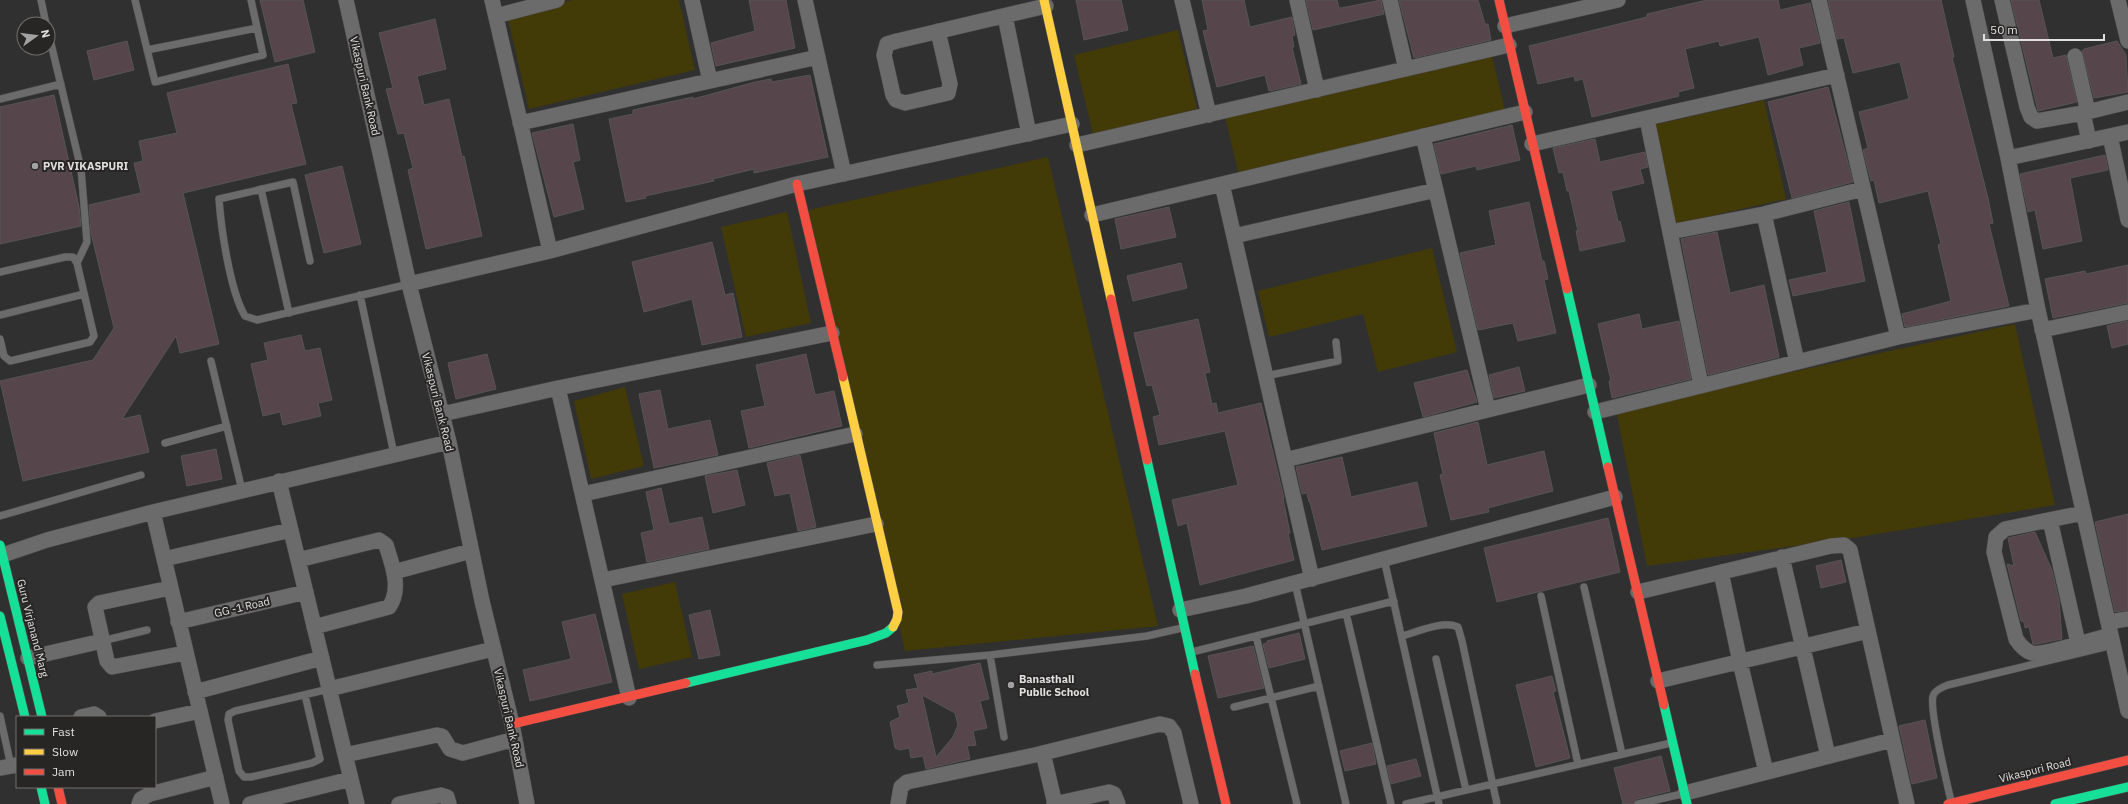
<svg xmlns="http://www.w3.org/2000/svg" width="2128" height="804" viewBox="0 0 2128 804" font-family="'IBM Plex Sans',sans-serif">
<style>
.green{fill:#423a07}
.building{fill:#56464c;stroke:#565455;fill-rule:evenodd}
.lines{fill:none;stroke-linecap:round;stroke-linejoin:round}
.lane-casing{stroke:#4e4c4c;stroke-width:8}
.street-casing{stroke:#4e4c4c;stroke-width:16}
.fast-casing{stroke:#4e4c4c;stroke-width:10}
.slow-casing{stroke:#4e4c4c;stroke-width:10}
.jam-casing{stroke:#4e4c4c;stroke-width:10}
.lane{stroke:#6c6b6b;stroke-width:7}
.street{stroke:#6c6b6b;stroke-width:15}
.fast{stroke:#16e098;stroke-width:9}
.slow{stroke:#ffcf43;stroke-width:9}
.jam{stroke:#f24e42;stroke-width:9}
.poi-dot{fill:#a3a2a2;stroke:#282525;stroke-width:1.5}
.labels{text-anchor:middle;dominant-baseline:central;stroke-width:4;stroke-linejoin:round;paint-order:stroke}
.street-label{font-size:11px;fill:#e1dfdf;stroke:#282525}
.poi-label{font-size:11px;font-weight:bold;fill:#e1dfdf;stroke:#282525;text-anchor:start}
</style>
<rect width="100%" height="100%" fill="#313030"/>
<path class="green" d="M573,0H679L695,70L529,109L507,15Z
M1178,30L1197,109L1093,134L1074,55Z
M1490,48L1505,110L1239,175L1224,113Z
M1764,100L1786,199L1671,225L1649,126Z
M1048,157L1158,626L905,651L804,211Z
M787,212L811,323L746,337L721,227Z
M1432,248L1457,352L1378,372L1363,314L1269,337L1258,291Z
M2015,324L2055,505L1840,540L1647,566L1616,410Z
M625,387L644,466L591,479L574,401Z
M675,582L692,657L639,669L622,594Z"/>
<path class="building" d="M260,0H303L315,52L275,62Z
M749,0H786L795,48L716,66L711,43L755,31Z
M1076,0H1121L1128,30L1084,40Z
M1202,0H1244L1250,27L1292,17L1295,35L1292,36L1294,47H1292L1301,84L1269,91L1265,75L1217,87L1203,31L1208,30Z
M1306,0H1337L1339,8H1341L1381,0L1384,14L1313,30Z
M1399,0H1478L1485,24H1488L1491,40L1414,58Z
M1707,0H1778L1780,10L1810,3L1820,43L1799,48L1803,65L1768,75L1759,37L1720,46L1719,41L1685,49L1694,88L1678,92L1679,96L1592,117L1583,79L1575,81L1574,76L1538,84L1529,46L1647,17V14Z
M1828,0H1941L1954,57H1952L1988,198L1993,223L1989,224L2009,306L1905,327L1902,314L1951,301L1938,245L1941,244L1928,191L1879,203L1874,180L1871,181L1863,150L1868,148L1859,112L1909,99L1900,62L1853,73L1844,38L1837,39Z
M2011,0H2039L2053,58L2066,55L2077,102L2038,111Z
M435,19L446,69L417,76L424,105L449,99L462,157L464,156L482,236L426,249L408,170L413,168L404,133L398,134L386,89L393,88L379,33Z
M127,41L134,70L94,80L87,51Z
M2117,41L2126,55L2128,92L2094,98L2082,51L2084,49Z
M288,64L297,103L291,104L306,164L183,193L219,344L180,353L176,336L122,419L140,415L149,452L23,481L0,381L93,360L114,328L91,233L89,205L141,193L134,163L143,161L139,141L177,133L167,93Z
M810,75L828,157L754,173V169L713,179L714,181L645,196L646,198L626,202L609,119L633,114V110L693,97V99L755,82L771,79L772,82Z
M1828,87L1853,182L1792,198L1768,102Z
M54,95L79,207L81,226L0,244V107Z
M573,124L580,160L573,162L584,209L554,217L532,133Z
M1512,125L1520,160L1477,170L1476,166L1441,174L1434,144Z
M1595,139L1600,162L1645,152L1648,167L1640,169L1644,183L1611,191L1618,222L1620,221L1625,241L1580,251L1576,231H1578L1569,191H1567L1563,172L1559,173L1553,148Z
M2105,155L2108,170L2070,178L2082,241L2043,249L2035,210L2028,212L2020,174Z
M342,166L361,244L324,253L305,175Z
M1529,202L1542,261H1544L1548,279L1544,280L1556,333L1518,341L1513,323L1478,330L1460,253L1496,245L1489,211Z
M1849,202L1865,281L1793,296L1789,280L1827,272L1814,211Z
M1169,207L1176,237L1121,249L1115,219Z
M1717,232L1730,293L1764,285L1779,357L1708,375L1681,239Z
M712,242L725,295L733,293L742,337L702,345L692,299L644,312L632,262Z
M1181,263L1187,288L1133,301L1127,276Z
M2128,265V303L2053,318L2045,279L2085,271L2086,274Z
M1639,314L1642,329L1679,321L1691,379L1612,398L1609,381H1611L1598,324Z
M1198,319L1210,372L1205,373L1212,404L1216,403L1218,413L1261,403L1284,498H1283L1290,533H1288L1294,560L1200,585L1187,523L1178,526L1172,500L1238,485L1225,431L1159,445L1153,417L1160,415L1152,385L1147,386L1134,333Z
M2128,321V344L2112,348L2107,326Z
M301,335L305,351L320,348L332,400L318,403L321,416L283,425L280,412L263,416L251,364L268,360L264,343Z
M487,354L496,389L456,399L448,363Z
M806,354L815,395L834,391L842,426L749,448L741,411L765,406L756,365Z
M1519,367L1525,391L1494,398L1489,375Z
M1467,370L1477,402L1423,417L1414,383Z
M660,390L668,429L710,420L718,455L654,468L639,394Z
M1478,422L1487,465L1544,451L1553,491L1488,508L1489,512L1451,520L1440,475L1443,474L1434,433Z
M216,449L222,479L187,486L181,456Z
M800,455L816,527L798,531L790,493L775,496L767,463Z
M1342,457L1351,497L1417,482L1427,526L1322,550L1310,502H1309L1307,493L1302,494L1296,467Z
M737,470L745,505L713,513L705,476Z
M661,488L669,524L702,517L709,549L647,562L641,533L654,530L646,492Z
M2128,514V610L2115,612L2095,522Z
M1608,518L1620,572L1497,602L1484,548Z
M2035,532L2052,570L2059,600L2062,639L2037,644H2033L2029,627L2025,628L2024,622L2021,621L2007,564L2014,566L2008,538Z
M1841,560L1846,582L1821,588L1816,566Z
M710,610L720,655L699,659L689,615Z
M595,614L612,682L530,701L523,670L571,659L562,622Z
M1299,633L1305,659L1269,668L1263,644L1267,643V641Z
M1253,646L1264,688L1218,698L1208,656Z
M980,663L989,699L980,701L987,728L973,731L976,745L967,746L970,759L926,769L923,756L911,758L909,748L900,750L895,748L890,722L900,717L897,706L909,703L906,690L918,688L914,675L932,671V674ZM922,695L955,713L958,725L953,737L936,757Z
M1552,676L1556,691L1553,692L1570,758L1536,767L1516,685Z
M1925,720L1937,778L1912,784L1899,726Z
M1372,743L1376,764L1345,771L1340,751Z
M1661,756L1670,791L1637,799L1633,804H1623L1614,768Z
M1416,759L1421,776L1391,784L1387,766Z"/>
<g class="lines">
<g class="lane-casing">
<path id="lane" d="M41,0L46,24
M135,0L155,82L263,55L251,0
M48,31L81,169L87,242L77,263
M147,50L257,28
M0,99L61,84
M261,189L289,313
M310,261L293,182L219,199C221,228 230,291 245,316L257,320L409,284
M0,272L65,257H73L77,263L94,336L90,342L10,361L4,356L0,339
M360,295L394,454
M0,315L84,294
M211,361L242,490
M1266,376L1338,361L1336,342
M165,443L227,426
M0,516L141,475
M1384,559L1439,804
M1295,583L1346,804
M1584,587L1622,754
M1541,596L1578,764
M1346,613L1391,804
M1256,636L1297,804
M1402,636C1417,632 1443,620 1458,627L1462,641L1497,804
M102,641L147,630
M1192,652L1394,601
M990,655L1004,737
M1436,659L1466,790
M877,665L990,655L1147,636L1182,628
M305,695L320,759L312,763L251,777H244L239,771L228,720L229,714L235,711L329,689
M1234,707L1319,686
M0,716L11,766
M1951,801C1947,783 1929,710 1933,696C1935,690 1942,687 1948,685L2113,645
M1406,804L1671,743
M1638,804L1682,794"/>
</g>
<g class="street-casing">
<path id="street" d="M346,0L409,284L449,442L482,601L512,724L527,804
M492,0L550,251
M692,0L710,81
M805,0L844,174
M1182,0L1209,115
M1297,0L1317,90
M1390,0L1406,69
M1819,0L1898,337
M1973,0L2008,158L2038,310L2128,711
M2002,0L2027,107L2031,117L2037,121L2083,113
M2118,0L2128,41
M496,16L557,0
M1005,16L1029,134
M1505,26L1618,0
M938,31L950,84L948,93L905,103L896,100L893,95L884,55L887,44L897,41L1046,6
M2075,56L2088,112
M1647,119L1701,385
M520,123L818,57
M1423,136L1488,410
M2110,136L2128,220
M2089,141L2083,113L2128,102
M1532,144L1837,75
M1077,145L1509,45
M2008,158L2128,132
M1222,184L1312,579
M1764,214L1797,362
M1092,215L1525,112
M1670,232L1764,214L1863,189
M1234,236L1436,190
M409,284L550,251L797,184L1072,124
M2042,330L2128,312
M558,388L629,698
M1595,412L1898,337L2038,310
M442,414L558,388L832,333
M1285,460L1589,385
M279,481L357,804
M583,494L855,434
M153,512L222,804
M2083,513L2005,529L1996,537L1994,552L2016,639C2020,645 2025,651 2032,653C2043,656 2097,638 2111,635
M2050,520L2078,643
M0,556L47,540L153,512L449,442
M1782,557L1828,756
M164,559L291,530
M298,560L379,540L386,545C392,564 402,589 389,607L314,627
M394,572L471,551
M1721,572L1740,662L1766,772
M603,580L876,524
M170,588L99,603L95,607L107,661L112,667L185,653
M1638,592L1831,546L1844,545L1850,550L1907,804
M1180,610L1246,596L1615,497
M178,622L306,592
M2108,622L2128,619
M28,658L102,641
M1658,681L1868,631
M329,689L493,649
M195,692L322,658
M81,717L94,714L99,717
M155,721L200,711
M1043,753L1055,804
M345,755L437,735L442,736L450,749L463,753L515,739
M0,768L17,765
M1685,793L1892,740
M139,804L141,799L150,794L216,777
M250,804L351,779
M399,804L441,795L447,797L449,804
M898,804L901,787L907,782L1035,755L1160,724L1169,726L1174,733L1191,804
M1054,804L1109,792L1114,794L1118,804"/>
</g>
<g class="fast-casing">
<path id="fast" d="M1567,289L1608,467
M1147,460L1195,674
M0,545L42,717
M0,616L25,717
M686,683L867,640L886,633L893,627
M1664,705L1687,804
M41,787L45,804
M2055,804L2128,787"/>
</g>
<g class="slow-casing">
<path id="slow" d="M1044,0L1111,299
M843,377L898,612L897,619L893,627"/>
</g>
<g class="jam-casing">
<path id="jam" d="M1499,0L1567,289
M797,184L843,377
M1111,299L1147,460
M1608,467L1664,705
M1195,674L1226,804
M512,724L686,683
M58,787L62,804
M1948,804L2128,760"/>
</g>
<use href="#lane" class="lane"/>
<use href="#street" class="street"/>
<use href="#fast" class="fast"/>
<use href="#slow" class="slow"/>
<use href="#jam" class="jam"/>
</g>
<g class="poi-dot">
<circle cx="35" cy="166" r="4"/>
<circle cx="1011" cy="685" r="4"/>
</g>
<g class="labels">
<g class="street-label">
<text transform="translate(365 86) rotate(77)">Vikaspuri Bank Road</text>
<text transform="translate(438 402) rotate(76)">Vikaspuri Bank Road</text>
<text transform="translate(242 607) rotate(-13)">GG -1 Road</text>
<text transform="translate(33 628) rotate(76)">Guru Virjanand Marg</text>
<text transform="translate(509 718) rotate(77)">Vikaspuri Bank Road</text>
<text transform="translate(2035 770) rotate(-14)">Vikaspuri Road</text>
</g>
<g class="poi-label">
<text x="43" y="166">PVR VIKASPURI</text>
<text x="1019" y="679">Banasthali<tspan x="1019" dy="13">Public School</tspan></text>
</g>
</g>
<rect x="16" y="716" width="140" height="72" fill="#282525" stroke="#726f6f"/>
<rect x="24" y="729" width="20" height="6" fill="#16e098" stroke="#726f6f"/>
<text x="52" y="736" font-size="12" fill="#e1dfdf">Fast</text>
<rect x="24" y="749" width="20" height="6" fill="#ffcf43" stroke="#726f6f"/>
<text x="52" y="756" font-size="12" fill="#e1dfdf">Slow</text>
<rect x="24" y="769" width="20" height="6" fill="#f24e42" stroke="#726f6f"/>
<text x="52" y="776" font-size="12" fill="#e1dfdf">Jam</text>
<g transform="translate(36 36) rotate(76)"><circle r="19" fill="#282525" stroke="#726f6f"/>
<path d="M0-3L7 15L0 10L-7 15Z" fill="#a3a2a2"/>
<text y="-6" font-size="11" font-weight="bold" text-anchor="middle" fill="#e1dfdf">N</text>
</g>
<path d="M1984 34v6h120v-6" fill="none" stroke="#e1dfdf" stroke-width="2"/>
<text x="1990" y="34" font-size="12" fill="#e1dfdf" stroke="#282525" stroke-width="3" paint-order="stroke">50 m</text>
</svg>
